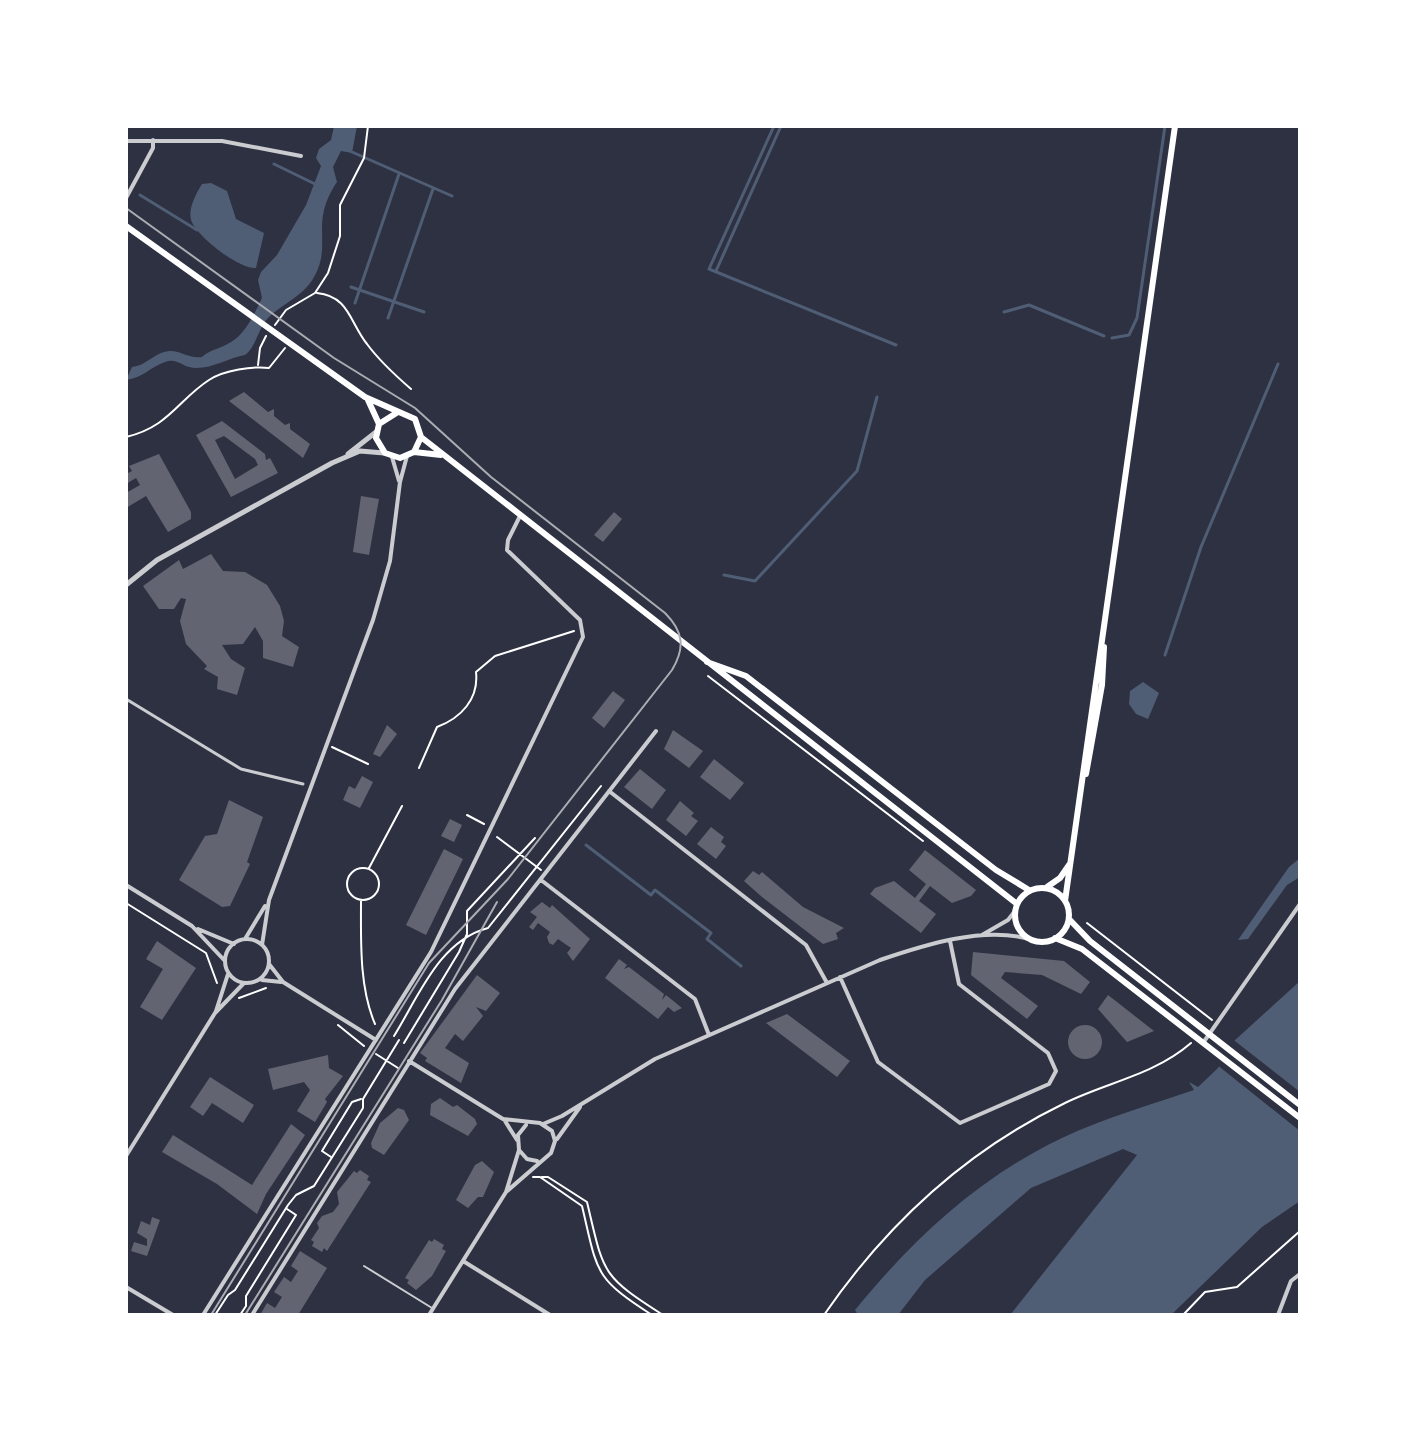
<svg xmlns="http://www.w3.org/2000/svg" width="1426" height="1441" viewBox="0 0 1426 1441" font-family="Georgia,serif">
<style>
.water{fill:#4f5d75}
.pier{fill:#2d3142}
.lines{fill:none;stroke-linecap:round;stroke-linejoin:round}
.stream{stroke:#4f5d75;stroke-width:3}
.building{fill:#626471;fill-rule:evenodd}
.path{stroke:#fff;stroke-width:2}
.service{stroke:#caccd0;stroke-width:2}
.pedestrian{stroke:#caccd0;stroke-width:3}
.minor{stroke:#caccd0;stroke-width:4}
.tertiary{stroke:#caccd0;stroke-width:5}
.secondary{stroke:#fff;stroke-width:6}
.tram{stroke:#abadb3;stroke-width:2}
</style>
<rect width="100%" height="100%" fill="#2d3142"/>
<path class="water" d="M334,126H357L352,153L341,151L333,167L337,182C309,223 333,244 314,277C304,296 283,303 268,318C258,329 256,347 245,355C228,358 206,372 189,367C180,364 175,358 165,362C150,367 143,378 126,380L132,367C148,365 153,353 169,351C181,350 188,359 202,357C211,349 220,349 231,342C245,334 255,313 262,298L258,280L261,272L277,255L306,205L321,166L316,158L319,149L331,140Z
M211,183L227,191L236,219L264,233L256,268C240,270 196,236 191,220C188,208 196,194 202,184Z
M1143,682L1159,693L1148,719L1136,714L1129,704L1130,691Z
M1300,858V877L1287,885L1248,939L1238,940L1289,867Z
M1300,981V1201L1262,1227L1171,1315H1010L1137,1155L1123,1149L1031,1188L925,1280L898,1315H858L855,1310C913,1239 978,1178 1062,1138C1104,1118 1150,1105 1194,1090L1189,1082L1198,1087L1218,1068L1234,1041Z"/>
<path class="pier" d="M1231,1038L1300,1092V1131L1216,1064Z"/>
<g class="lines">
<path class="stream" d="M774,126L709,269L896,345
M352,152L452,196
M274,164L317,185
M140,195L197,230
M716,271L781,126
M351,287L424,312
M355,303L399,174
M1004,312L1029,305L1104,336
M388,318L433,189
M1112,338L1129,335L1137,318L1165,126
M724,575L755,581L857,471L877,397
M1165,655L1201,547L1278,364
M586,845L651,895L655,890L711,933L707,939L741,966"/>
</g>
<path class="building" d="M244,392L268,412L274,409V416L285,425L290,423V429L310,444L303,458L229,401Z
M222,421L265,454L266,460L270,458L278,473L231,497L196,435ZM224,436L255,459L258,465L235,479L215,440Z
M159,454L191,512V519L168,532L146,496L126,508V493L140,485L136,478L126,484V474L132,471L129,466Z
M361,496L379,499L369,555L353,552Z
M614,512L622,519L603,542L594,535Z
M211,554L223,571L245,572L267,585L280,606L284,621L282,636L299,647L293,667L263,658V641L255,627L243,644L222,645L231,659L245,668L237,695L217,689L218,677L204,669L207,666L186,644L180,621L186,599L181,598L174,609H159L143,586L179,560L183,569Z
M613,691L625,700L604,728L592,718Z
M387,725L397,734L380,757L373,754Z
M673,730L703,751L689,768L664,749Z
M714,759L744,783L730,800L700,777Z
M640,769L666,790L652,809L624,787Z
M362,776L373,782L360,808L343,800L349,786L355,789Z
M229,800L263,817L247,862L250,864L230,906L222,907L179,880L205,836L217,834Z
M680,801L694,813L691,816L698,821L686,836L666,820Z
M450,819L462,825L454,842L441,836Z
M711,827L724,837L721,842L726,846L716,859L697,844Z
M444,849L463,859L426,935L406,925Z
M925,850L976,890L971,896L952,903L930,886L919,901L936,914L921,933L870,894L875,888L894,881L915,898L926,884L909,870Z
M753,871L759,875L762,872L803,907L844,928L836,933L838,939L823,944L762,897L744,881Z
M542,902L550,908L552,905L590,939L573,961L567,953L571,948L558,939L553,945L549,943L547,937L550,932L538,923L533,930L529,927L537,917L530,912Z
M157,941L196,968L162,1020L140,1007L163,969L146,959Z
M973,952L1064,961L1090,982L1081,994L1042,975L1005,972L1001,978L1038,1006L1027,1019L971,975Z
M619,959L627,965L624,969L629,967L664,994L662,1000L666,995L682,1008L674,1012L668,1007L658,1019L605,978Z
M477,975L500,993L486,1011L476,1007L483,1016L463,1041L455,1034L445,1048L469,1063L461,1083L425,1061L427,1058L420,1053Z
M1108,995L1117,1002L1154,1031L1127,1042L1098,1009Z
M787,1014L850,1061L837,1077L766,1023Z
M1068 1042a17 17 0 1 1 34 0a17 17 0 1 1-34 0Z
M328,1055L329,1068L343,1076L325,1099L327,1102L315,1122L297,1111L310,1090L304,1082L273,1090L268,1069Z
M210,1077L254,1105L243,1123L212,1103L203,1116L190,1107Z
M440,1098L453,1107L457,1105L475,1119L477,1124L468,1136L430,1115L431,1104Z
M398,1108L404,1110L409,1120L384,1155L372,1148L371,1143L380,1123Z
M291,1124L305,1135L266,1194L257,1214L217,1184L162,1152L173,1135L252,1185Z
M482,1161L494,1172L483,1197H478L468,1208L456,1200L475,1165Z
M360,1170L369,1176L367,1180L371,1182L327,1251L324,1248L322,1252L312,1246L314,1242L311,1240L319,1228L317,1223L322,1216L333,1212L339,1204L337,1192L354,1171L357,1173Z
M152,1217L160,1220L147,1256L131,1251L134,1242L147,1246V1239L137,1233L141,1221L150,1225Z
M434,1239L444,1245L442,1249L446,1251L432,1276L416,1290L407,1283L409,1280L405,1278L429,1240L432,1242Z
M300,1251L327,1268L298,1315H260L267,1303L275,1308L282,1297L274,1292L284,1277L291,1282L298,1271L291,1266Z"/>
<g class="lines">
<path class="path" d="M317,293C349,296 350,323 367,344C378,359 396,376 411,389
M275,325L286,310L315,293L328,273L340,236V205L364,158L368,126
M258,365L260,348L266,336
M126,437C169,427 178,400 209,380C224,370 253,366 269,368L285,348
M708,676L923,841
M332,747L368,764
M419,768L437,727C461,718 479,699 476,672L495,656L574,631
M467,815L484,824
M497,837L541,870
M369,868L402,806
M347 884a16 16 0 1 1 32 0a16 16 0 1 1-32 0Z
M361,900C361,940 359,987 375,1024
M126,903L206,953L217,983
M1087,923L1212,1020
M239,998L266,988
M338,1025L364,1046
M394,1036C419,996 439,941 488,928L601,786
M404,1043L459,952L467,934V911L535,838
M376,1054L398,1068
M331,1157L322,1151L352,1102L361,1099
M533,1177H540L582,1206C598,1273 593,1277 652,1315
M542,1177H548L587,1202C604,1273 600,1275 663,1315
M215,1315L228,1295L235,1290L288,1205L296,1195L314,1186L363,1108V1099L399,1040
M240,1315L246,1306V1296L296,1215L287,1209
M824,1315C886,1225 966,1151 1065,1103C1108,1082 1154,1075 1191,1043
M1183,1315L1205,1292L1237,1287L1300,1231"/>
<path class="service" d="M364,1266L432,1308"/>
<path class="pedestrian" d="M126,699L241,769L303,784"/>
<path class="minor" d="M126,141H222L301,156
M126,198L153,148V140
M392,457L399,481
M609,791L806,945L827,983
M541,880L695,999L709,1035
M126,885L192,926L225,961
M198,929L234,944
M982,935L1008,920L1015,911
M245,939L265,906
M225 961a22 22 0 1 1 44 0a22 22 0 1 1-44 0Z
M262,945L269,900L373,620L390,561L400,482L407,456
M269,964L283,982L376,1040
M840,977L878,1062L960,1123L1049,1084L1056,1071L1048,1053L959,984L950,941
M262,980L281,982
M216,1011L228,974
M1203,1043L1300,904
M409,1061L503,1119L540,1123L552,1131L555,1141L551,1153L506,1192
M505,1121L517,1140
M543,1124L562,1116L655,1059L880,960C924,945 983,926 1029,939
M526,1125L518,1135L519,1150L527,1159L537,1161
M557,1139L580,1107
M126,1156L215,1013L244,983
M463,1261L550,1315
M126,1287L173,1315
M203,1315L431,952L583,637L580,620L507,550L508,540L520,516
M252,1315L455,989L656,731
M429,1315L506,1192L519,1150
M1278,1315L1291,1281L1300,1274"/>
<path class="tertiary" d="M348,454L376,432
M126,585L157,560L332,463L360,451L384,453"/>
<path class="secondary" d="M126,226L365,397L415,419L421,437L414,452L400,458L385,453L376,438L379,424L398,412
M368,400L379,424
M421,437L1017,904
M414,452L441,455
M707,662L746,676L996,870L1029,890
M1086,774L1102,685L1104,647
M1047,887L1060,878L1069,865
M1015 915a27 27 0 1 1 54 0a27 27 0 1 1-54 0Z
M1065,901L1175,126
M1069,919L1090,941L1300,1105
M1055,938L1082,949L1300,1118"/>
<path class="tram" d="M126,208L334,358L415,408L491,477L665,613C684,632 685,648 672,670L508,879L429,963L211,1315
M245,1315L442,1000L497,902"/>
</g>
<rect width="1426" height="1441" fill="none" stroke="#ffffff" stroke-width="256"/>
</svg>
